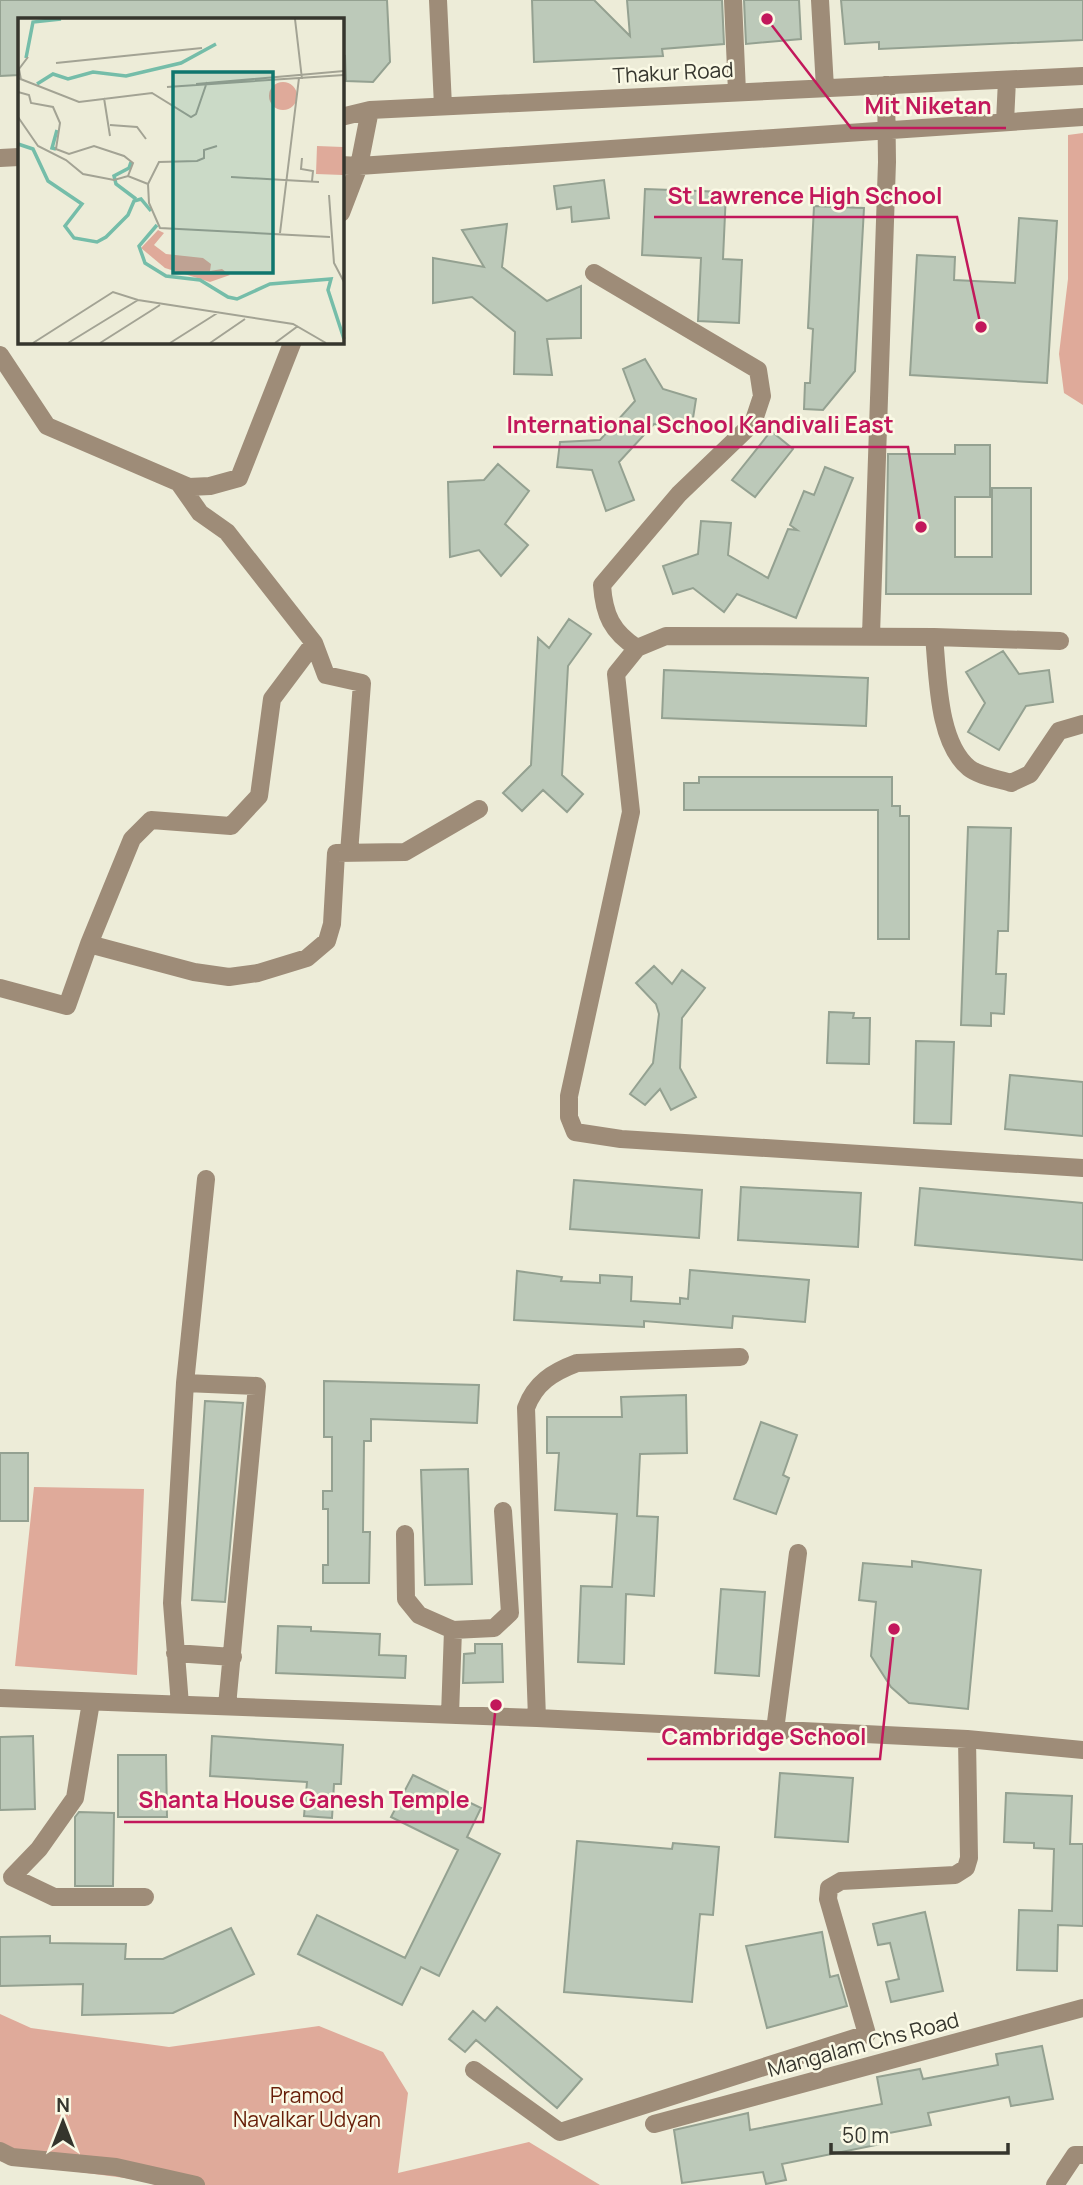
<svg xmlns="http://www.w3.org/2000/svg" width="1083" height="2185" viewBox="0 0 1083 2185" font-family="Manrope,sans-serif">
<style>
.green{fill:#dfaa9a}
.building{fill:#bcc9b9;stroke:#94a191;stroke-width:2}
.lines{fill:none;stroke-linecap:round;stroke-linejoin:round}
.minor{stroke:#9e8c78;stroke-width:18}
.labels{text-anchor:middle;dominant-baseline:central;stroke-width:5;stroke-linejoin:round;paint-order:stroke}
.street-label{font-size:21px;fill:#35352d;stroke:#faf9e5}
.park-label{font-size:21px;fill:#671e08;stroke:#faf9e5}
.inset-river{fill:none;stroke:#75bda9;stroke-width:3.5}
.inset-road{fill:none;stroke:#a3a394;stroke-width:2}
.view{fill:#0f766e;fill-opacity:0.15;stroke:#0f766e;stroke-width:3.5}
.inset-edge{fill:none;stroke:#35352d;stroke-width:3.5}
.leader{fill:none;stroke:#c2185b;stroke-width:2.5}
.callout-dot{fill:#c2185b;stroke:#faf9e5;stroke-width:2.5}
.callout-label{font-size:23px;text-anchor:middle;font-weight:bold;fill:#c2185b;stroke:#faf9e5;stroke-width:5;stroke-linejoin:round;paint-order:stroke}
</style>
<rect width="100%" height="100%" fill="#edecd8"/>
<path class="green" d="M1083,133V405L1064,393L1059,354L1068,279V135Z
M34,1487L144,1489L137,1675L15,1666Z
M0,2014L31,2028L169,2047L319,2026L383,2052L408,2093L398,2173L529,2142L600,2185H155L140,2180L3,2162L0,2161Z"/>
<path class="building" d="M0,0H387L390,62L373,82L346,81L345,56L341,57V19H19V75L0,76Z
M532,0H594L630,36L627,0H722L724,44L662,49L663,56L534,62Z
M744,0H799L801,39L746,44Z
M841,0H1083V40L879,49V42L845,44Z
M604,180L609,218L572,222L571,207L557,209L554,186Z
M645,189L726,192L723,259L742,260L739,323L698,321L701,258L642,255Z
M814,206L864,208L855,371L823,410L804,409L805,383H810L813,329L808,328Z
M1019,218L1057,221L1047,383L910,375L917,255L955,257L954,280L1015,283Z
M507,224L502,267L547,301L581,286V338L547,339L552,375L514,374L515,332L472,297L433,303V258L484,267L462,230Z
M645,359L663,389L696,399L691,431L654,424L619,462L634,500L606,511L592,470L557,467L560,442L600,440L635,401L623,369Z
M771,431L793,449L755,497L732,480Z
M955,445H990V497H955V557H992V488H1031V594H886L888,454H955Z
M498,464L529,491L505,524L528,545L501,576L479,550L450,557L448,482L484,480Z
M825,467L853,478L796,618L737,594L724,612L693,588L673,594L663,566L698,554L701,521L731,523L728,555L768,578L788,529L797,530L790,525L804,491L814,495Z
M569,619L591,634L568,666L562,775L583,794L567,812L543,790L522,811L503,793L531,765L538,638L549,648Z
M1003,651L1019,674L1049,670L1053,702L1026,706L999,750L968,732L985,703L966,672Z
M664,670L868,678L866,726L662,718Z
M699,777H892V806H900V816H909V939H878V810H684V783H699Z
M968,827L1011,828L1008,931H998L996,974H1006L1004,1014L991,1013V1026L961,1025Z
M654,966L672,984L682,970L705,988L682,1018L680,1068L696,1097L671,1110L660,1089L645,1105L630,1094L653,1063L659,1014L656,1004L636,983Z
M829,1012L854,1013L853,1018H870L869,1064L827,1063Z
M916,1041L954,1042L951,1124L914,1123Z
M1010,1075L1083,1082V1136L1005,1129Z
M574,1180L702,1190L699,1238L570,1229Z
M741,1187L861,1193L858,1247L738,1240Z
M920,1188L1083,1203V1260L915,1245Z
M690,1270L809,1280L805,1322L733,1316L732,1328L644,1321V1327L514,1320L517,1271L562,1277L561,1281L600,1283V1275L632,1277L631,1301L680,1304V1298L688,1299Z
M324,1381L479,1385L477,1423L371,1419V1441H364L363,1532H370L369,1583H323V1565H328V1509H323V1491H332V1437H324Z
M686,1395L687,1453L640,1454L637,1516L658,1517L654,1596L626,1594L624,1664L578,1662L581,1586L612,1587L617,1514L555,1510L559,1453H547V1417H622L621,1397Z
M205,1401L243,1403L225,1602L192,1600Z
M761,1422L797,1435L783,1475L789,1478L776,1514L734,1499Z
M0,1453H28V1521H0Z
M468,1469L472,1584L425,1585L421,1470Z
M912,1561L981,1570L968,1709L909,1703L891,1687L871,1656L876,1602L859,1600L863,1563L912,1567Z
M721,1589L765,1592L759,1676L715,1673Z
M278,1626L311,1627V1631L380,1634L379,1655L406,1656L405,1678L276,1673Z
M475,1644H502L503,1682L463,1683L464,1654L475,1653Z
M33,1736L35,1809L0,1810V1737Z
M212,1736L343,1745L341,1784H334L332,1818L304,1816L307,1782L210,1776Z
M118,1755H166L167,1817H118Z
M780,1773L853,1778L848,1842L775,1837Z
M413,1775L481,1808L467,1837L500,1854L439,1976L421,1967L402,2005L298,1954L317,1915L405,1958L458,1850L391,1817Z
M1006,1793L1072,1796L1070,1844H1083V1926L1058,1925L1057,1971L1017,1970L1019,1910L1052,1911L1054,1849L1034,1848V1843L1004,1842Z
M79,1812L114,1813L113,1886H75V1817Z
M577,1841L672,1849L673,1843L719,1847L713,1915L700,1914L692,2002L564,1992Z
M925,1912L943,1991L891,2002L886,1982L899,1979L890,1943L878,1945L873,1924Z
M231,1928L254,1974L173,2013L82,2015L83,1984L0,1986V1937L50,1936V1943L126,1944L125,1959H163Z
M822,1932L830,1977L838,1975L847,2006L767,2028L746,1946Z
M497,2007L582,2079L557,2108L476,2040L465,2052L449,2039L473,2011L485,2021Z
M1042,2046L1053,2099L1011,2106L1009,2097L928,2113L931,2125L884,2134L886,2143L782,2164L786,2180L766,2184L763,2172L682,2183L674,2130L748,2113L750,2130L882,2104L877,2077L920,2069L923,2079L998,2065L996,2054Z"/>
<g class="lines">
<path class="minor" d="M438,0L443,106
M733,0L737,92
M820,0L825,88
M341,117L370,110L1083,76
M1005,122L1007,80
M0,158L19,157
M341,165L359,166L1083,117
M341,213L359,166L370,110
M594,273L758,370L762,396L753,423L679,494L602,585C604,615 612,632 637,648
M0,355L47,426L189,487L210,486L239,478L293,341
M179,483L200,513L227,532L314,643L326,675L362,683L349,853
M871,635L887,162L886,85
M934,637L1060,641
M1083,724L1059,731L1030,774L1011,783C999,779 979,776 969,768C937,742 938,674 934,637L666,636L637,648L616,674L631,812L569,1096V1117L575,1132L621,1139L1083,1168
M89,944L132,839L151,820L231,826L259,796L272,699L314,643
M0,988L67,1006L89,944L194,972L229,977L258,973L307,958L327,941L332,924L336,853L405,852L479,809
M185,1383L257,1386L227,1706
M405,1534L406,1599L419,1615L453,1630L450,1715
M453,1630L494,1628L510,1613L503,1511
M175,1653L233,1657
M0,1698L537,1718L967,1739L1083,1750
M91,1702L75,1798L39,1849L12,1877L54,1897H145
M180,1705L172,1603L185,1383L206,1179
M537,1718L526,1408C535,1383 553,1372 577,1363L740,1357
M775,1730L798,1553
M474,2070L560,2132L867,2034L828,1899L829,1888L841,1881L955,1875L966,1868L969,1858L967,1739
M654,2124L1083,2008
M0,2151L12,2157L116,2167L196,2185
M1055,2185L1075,2155H1083"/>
</g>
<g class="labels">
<g class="street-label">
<text transform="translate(673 72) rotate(-3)">Thakur Road</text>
<text transform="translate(863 2044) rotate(-15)">Mangalam Chs Road</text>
</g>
<g class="park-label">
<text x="307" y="2095">Pramod<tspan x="307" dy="24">Navalkar Udyan</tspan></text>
</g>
</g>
<g transform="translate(18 18)">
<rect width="326" height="326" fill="#edecd8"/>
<path d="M251 78a14 14 0 1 1 28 0a14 14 0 1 1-28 0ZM299,128L325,129V157L298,156ZM140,212L146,215L136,227L148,236L185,240L193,246L192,253L204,251L212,257L192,264L147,250L123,230Z" fill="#dfaa9a"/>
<path class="inset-river" d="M8,40L15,4L43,1M19,66L35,56L50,61L75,54L108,58L163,45L198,26M0,126L15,131L30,163L64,186L47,208L56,220L79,224L88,219L110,197L116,183L123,181L133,193M38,131L34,130L39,112M113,144L111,150L96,158L98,166L118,181M139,207L121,228L127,245L148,258L182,262L210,279L219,281L252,266L313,261L310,272L326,321"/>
<path class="inset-road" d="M277,1L284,61M38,45L184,30M0,60L61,84L134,75L173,99L178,96L189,64M3,62L1,51L10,39M178,66L326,53M149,69L326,57M0,74L11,77L13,85L35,89L42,105L38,131L51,136L76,128L106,138L115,145L110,158M86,80L92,118M0,99L20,128L48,142L65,156L96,162L110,158L130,166M92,107L119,109L128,121M199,128L186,132V140L179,143L141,144L130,166L131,185L142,210L312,219M284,140L283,151L295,153L294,163M213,159L301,164M311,177L316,245L326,264M262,215L281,60M15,325L95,274L120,282L275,306L308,325M50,325L120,282M82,325L142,287M152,325L201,294M192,325L227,301M257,325L280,308"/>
<path class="view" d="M155,54H255V255H155Z"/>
<rect width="326" height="326" class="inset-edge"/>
</g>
<path class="leader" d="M767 19L851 128H1006M981 327L957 217H654M921 527L908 447H493M894 1629L880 1759H647M496 1705L483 1822H124"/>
<g class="callout-dot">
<circle cx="767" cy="19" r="7"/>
<circle cx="981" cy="327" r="7"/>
<circle cx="921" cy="527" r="7"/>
<circle cx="894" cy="1629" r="7"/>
<circle cx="496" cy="1705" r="7"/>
</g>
<g class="callout-label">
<text x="928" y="114">Mit Niketan</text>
<text x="805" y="204">St Lawrence High School</text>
<text x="700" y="433">International School Kandivali East</text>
<text x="764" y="1745">Cambridge School</text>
<text x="304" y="1808">Shanta House Ganesh Temple</text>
</g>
<g transform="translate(63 2122)" stroke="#faf9e5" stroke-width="5" paint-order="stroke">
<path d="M0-5L12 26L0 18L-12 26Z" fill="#35352d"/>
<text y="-10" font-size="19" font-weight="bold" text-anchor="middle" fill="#35352d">N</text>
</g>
<path d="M831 2143v10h177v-10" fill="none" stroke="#35352d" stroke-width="3.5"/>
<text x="842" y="2143" font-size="21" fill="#35352d" stroke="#faf9e5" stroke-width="5" paint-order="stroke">50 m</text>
</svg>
